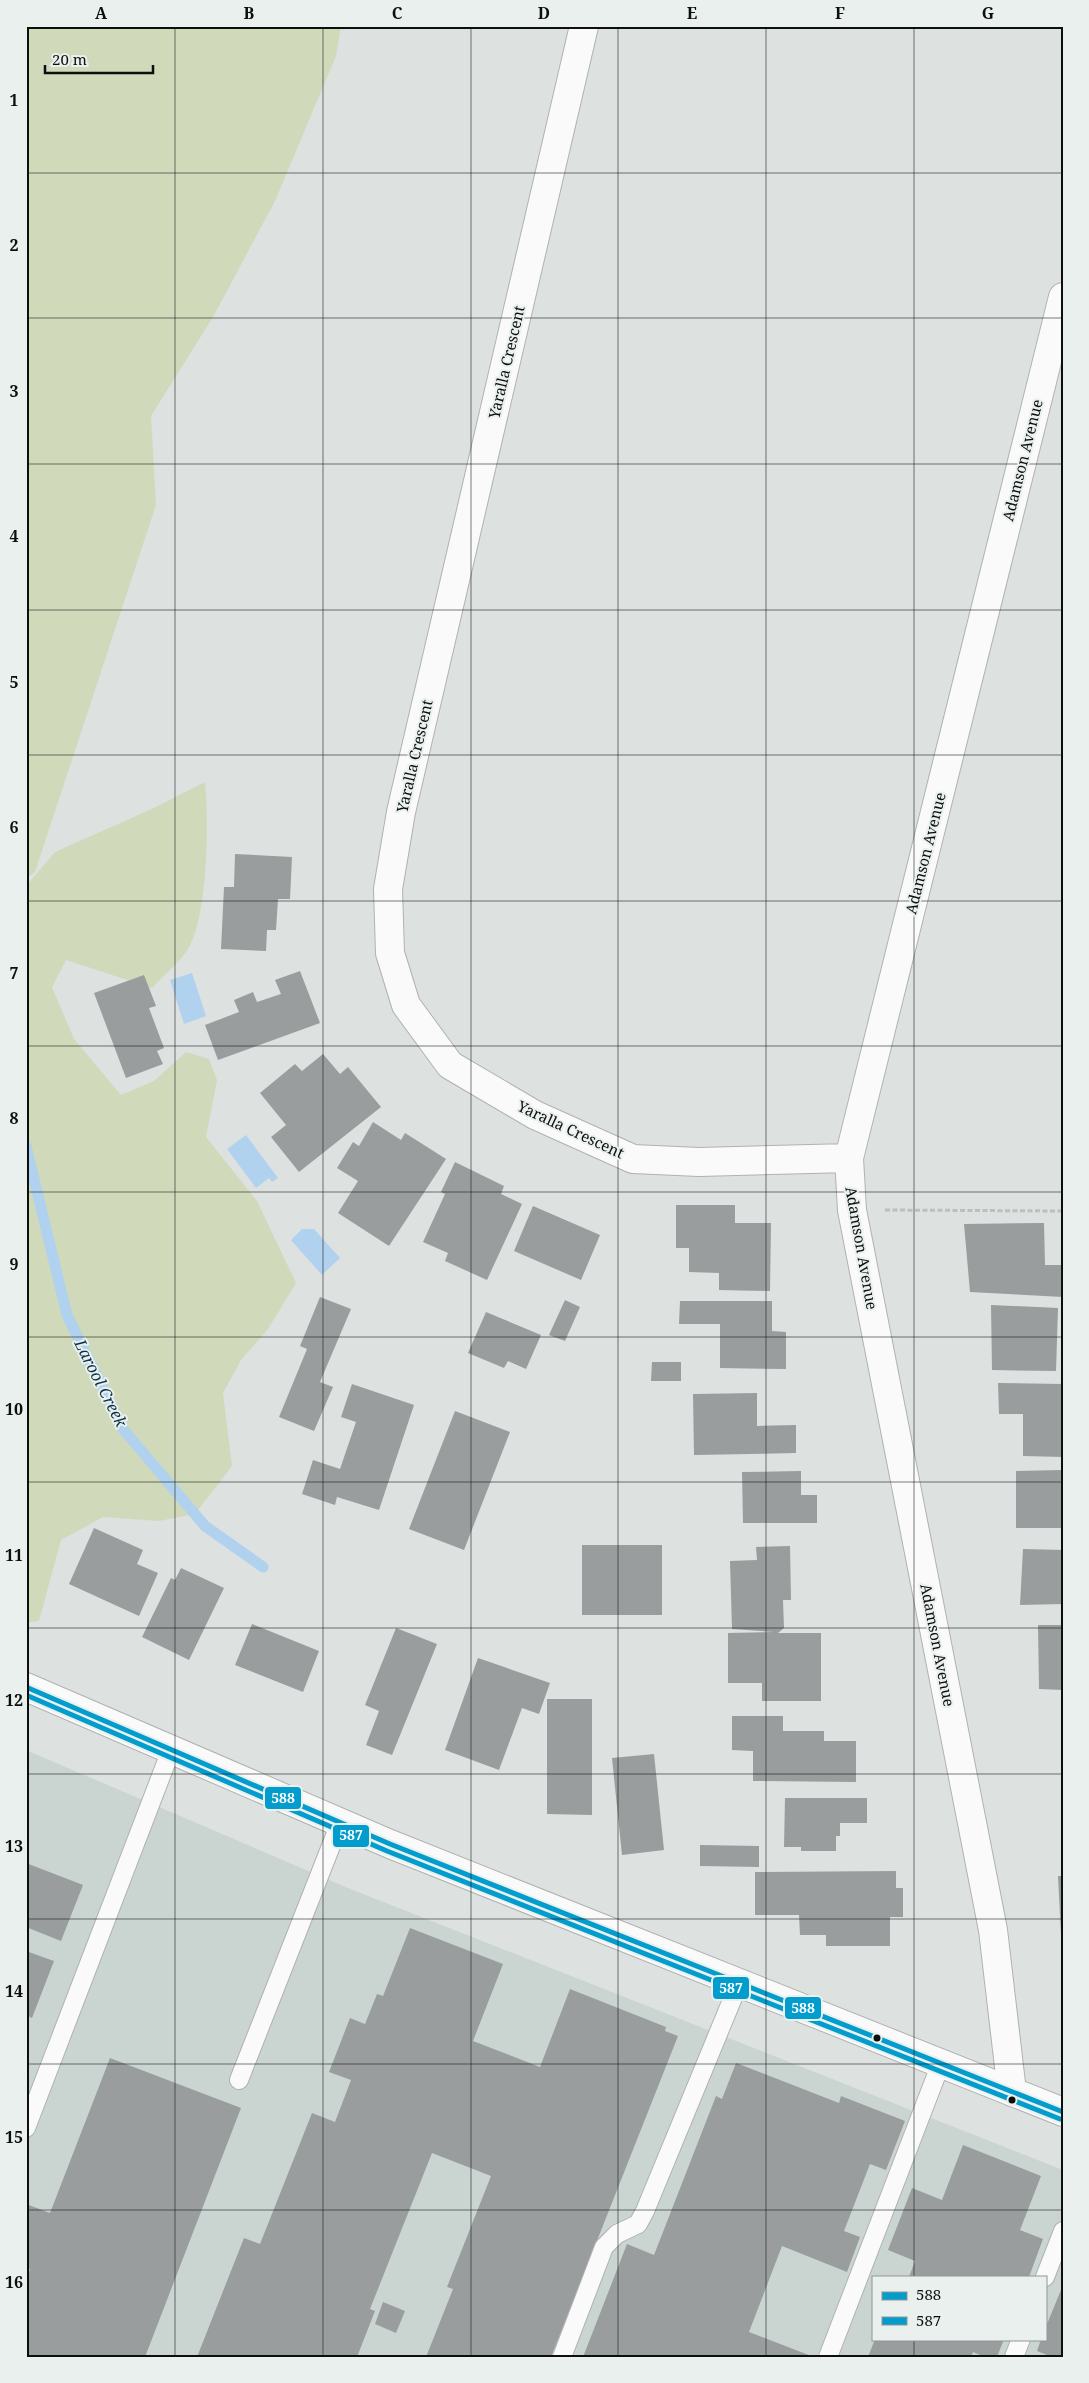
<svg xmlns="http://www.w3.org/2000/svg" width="1089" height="2383" viewBox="0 0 1089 2383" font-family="'Noto Serif',serif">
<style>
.built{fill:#cad5d2;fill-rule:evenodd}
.green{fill:#d0dabb}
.water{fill:#b0d2ef}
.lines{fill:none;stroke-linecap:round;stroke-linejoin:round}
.stream{stroke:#b0d2ef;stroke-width:11}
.building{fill:#9a9d9d}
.service-casing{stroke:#afb2b1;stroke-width:20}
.minor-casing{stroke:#afb2b1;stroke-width:30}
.tertiary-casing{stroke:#afb2b1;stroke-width:30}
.path{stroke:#bdbebe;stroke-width:3;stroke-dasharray:5 2.5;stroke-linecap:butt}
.service{stroke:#fafafa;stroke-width:18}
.minor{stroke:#fafafa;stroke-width:28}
.tertiary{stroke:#fafafa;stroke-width:28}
.bus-1-casing{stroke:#e9f0ee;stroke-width:9}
.bus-2-casing{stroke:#e9f0ee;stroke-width:9}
.bus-1{stroke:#029ccd;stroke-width:5}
.bus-2{stroke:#029ccd;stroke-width:5}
.grid{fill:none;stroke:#0d0f0e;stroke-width:1;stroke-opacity:0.55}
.bus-dot{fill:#0d0f0e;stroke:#e9f0ee;stroke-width:2}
.labels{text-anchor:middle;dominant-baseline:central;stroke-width:4;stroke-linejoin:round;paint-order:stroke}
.street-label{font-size:15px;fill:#0d0f0e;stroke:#e9f0ee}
.water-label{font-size:16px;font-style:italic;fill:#0c304a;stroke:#e9f0ee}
.line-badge{stroke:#e9f0ee;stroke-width:2}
.badge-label{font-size:14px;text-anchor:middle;font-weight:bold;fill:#fff}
.neatline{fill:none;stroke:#0d0f0e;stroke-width:2}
.grid-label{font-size:16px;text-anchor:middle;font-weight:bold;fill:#0d0f0e}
</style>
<rect width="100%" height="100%" fill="#dde1e0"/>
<path class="built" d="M26,1750L348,1888L1063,2170V2357H26ZM873,2277H1045V2339H873Z"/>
<path class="green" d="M26,26H341L336,56L275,201L213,317L151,416L156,505L35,872L26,879Z
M205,782C209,820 208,916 188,949C179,963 163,976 152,988L66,960L52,987L74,1039L121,1095L154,1081L186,1052L209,1059L217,1080L206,1137L257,1201L296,1283L268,1329L241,1360L223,1393L232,1466L195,1514L159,1521L103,1517L61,1540L39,1621L26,1623V886L55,852L154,808Z"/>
<path class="water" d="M192,973L206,1016L184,1024L170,980Z
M246,1135L278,1178L272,1182L269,1178L256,1188L227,1149Z
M302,1229H314L340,1258L322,1275L291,1240Z"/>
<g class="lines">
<path class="stream" d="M26,1146L67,1315L123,1429L205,1526L263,1567"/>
</g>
<path class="building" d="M235,854L292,857L290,899H278L276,930H267L266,951L221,949L224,887H234Z
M300,971L320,1023L218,1060L205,1025L239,1012L234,1000L253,992L257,1002L281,994L275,980Z
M144,975L156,1006L149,1008L164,1048L157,1051L163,1064L126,1078L94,993Z
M323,1054L340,1074L348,1067L381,1107L299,1172L271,1137L286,1125L260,1093L295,1064L302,1071Z
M373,1122L401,1140L405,1133L446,1159L389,1246L338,1213L358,1181L337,1168L353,1142L359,1146Z
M455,1162L504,1186L501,1194L522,1204L487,1280L445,1261L448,1253L423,1242L445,1194L441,1192Z
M676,1205H735V1223H771L770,1291L719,1290V1273L689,1272V1248H676Z
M533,1206L600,1235L581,1280L514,1251Z
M1044,1223L1045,1265H1063V1297L970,1292L964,1224Z
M320,1297L351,1309L320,1382L333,1387L314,1431L279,1417L307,1349L300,1346Z
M565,1300L580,1307L565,1341L549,1335Z
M680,1301H772V1331L786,1332V1369L720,1368V1324H679Z
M991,1305L1058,1308L1056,1371L992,1370Z
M486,1312L541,1335L526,1369L508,1361L504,1368L468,1353Z
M652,1362H681V1381H651Z
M998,1383L1063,1384V1457L1023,1456V1414H999Z
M352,1384L414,1405L379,1510L337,1497L335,1505L302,1494L313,1460L340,1469L356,1422L341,1417Z
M757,1393V1426L796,1425V1453L694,1455L693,1394Z
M455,1411L510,1432L464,1550L409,1529Z
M1063,1470V1528H1016V1471Z
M801,1471V1495H817V1523H743L742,1472Z
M94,1528L143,1550L137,1564L158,1573L139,1616L69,1584Z
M582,1545H662V1615H582Z
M790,1546L791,1600H783L784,1628L778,1633H821V1701H762V1683H728V1633L774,1632L732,1629L730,1561L757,1560L756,1547Z
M1023,1549L1063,1550V1604L1020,1605Z
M181,1568L224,1588L189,1660L142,1637L171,1578L175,1580Z
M252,1624L319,1651L303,1692L235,1665Z
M1038,1625H1063V1690L1039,1689Z
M396,1628L437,1644L392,1755L366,1745L379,1711L365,1705Z
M478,1658L550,1683L539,1714L522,1708L499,1770L445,1750Z
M547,1699H592V1815L547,1814Z
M732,1716H783V1731H824V1741H856V1782L753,1781V1751L732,1750Z
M654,1754L664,1850L622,1855L612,1758Z
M785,1798H867V1823H840V1836H836V1851H801V1847H784Z
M700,1845L759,1846V1867L700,1866Z
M26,1863L83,1885L61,1941L26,1927Z
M896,1871V1888H903V1917H890V1946H826V1935H800L799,1915H755V1872Z
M1058,1876H1063V1935H1061Z
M410,1928L503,1964L473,2041L540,2067L570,1989L666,2027L665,2031L678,2036L551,2357H426L453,2289L447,2287L491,2176L432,2153L370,2309L375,2311L357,2357H197L244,2238L260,2244L312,2113L335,2122L351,2080L329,2072L350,2018L365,2024L377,1994L383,1996Z
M26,1951L54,1961L32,2018L26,2015Z
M110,2058L241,2108L145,2357H26V2280L30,2269L26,2267V2204L50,2213Z
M736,2063L839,2103L841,2096L905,2121L886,2170L870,2164L844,2231L860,2237L847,2272L782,2246L749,2332L814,2357H583L627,2244L654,2255L716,2096L722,2099Z
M963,2145L1041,2176L1020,2230L1043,2239L1029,2277H909L915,2261L888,2250L912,2188L942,2200Z
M1063,2285V2357H1052L1037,2351L1041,2339H1045V2329Z
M383,2302L405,2311L396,2333L375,2324Z
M875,2339H1004L997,2357H985L973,2352L971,2357H868Z"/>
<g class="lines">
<g class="service-casing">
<path id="service" d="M239,2080L340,1823
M26,2128L171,1750
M1045,2277L1063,2231
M562,2357L604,2247L617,2234L638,2224L645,2211L739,1983
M828,2357L941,2063
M1014,2357L1021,2339"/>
</g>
<g class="minor-casing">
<path id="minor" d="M584,26L401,812L388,889L390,953L406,1005L450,1065L535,1115L633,1159L699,1162L849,1158
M1012,2092L993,1930L852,1210L849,1158L1063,297"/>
</g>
<g class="tertiary-casing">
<path id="tertiary" d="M26,1687L390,1844L1063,2112"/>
</g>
<path class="path" d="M885,1210L1063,1211"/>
<use href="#service" class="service"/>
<use href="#minor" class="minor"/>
<use href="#tertiary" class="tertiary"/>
<g class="bus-1-casing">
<path id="bus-1" d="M26,1687L390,1844L1063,2112"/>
</g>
<g class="bus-2-casing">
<path id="bus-2" d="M26,1695L387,1851L1060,2119"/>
</g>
<use href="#bus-1" class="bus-1"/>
<use href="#bus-2" class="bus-2"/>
</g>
<path class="grid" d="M175,26V2357M323,26V2357M471,26V2357M618,26V2357M766,26V2357M914,26V2277M26,173H1063M26,318H1063M26,464H1063M26,610H1063M26,755H1063M26,901H1063M26,1046H1063M26,1192H1063M26,1337H1063M26,1482H1063M26,1628H1063M26,1774H1063M26,1919H1063M26,2064H1063M26,2210H1063M914,2339V2357"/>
<g class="bus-dot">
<circle cx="877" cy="2038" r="4.5"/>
<circle cx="1012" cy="2100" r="4.5"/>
</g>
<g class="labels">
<g class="street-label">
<text transform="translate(506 362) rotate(-77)">Yaralla Crescent</text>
<text transform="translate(1022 460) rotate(-76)">Adamson Avenue</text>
<text transform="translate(414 756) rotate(-77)">Yaralla Crescent</text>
<text transform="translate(925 853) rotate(-76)">Adamson Avenue</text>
<text transform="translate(571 1129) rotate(25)">Yaralla Crescent</text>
<text transform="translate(862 1248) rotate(80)">Adamson Avenue</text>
<text transform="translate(938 1645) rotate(79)">Adamson Avenue</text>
</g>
<g class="water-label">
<text transform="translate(101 1383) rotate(63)">Larool Creek</text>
</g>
</g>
<g class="line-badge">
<rect x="264" y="1786" width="38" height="24" rx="5" fill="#029ccd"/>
<rect x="332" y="1824" width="38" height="24" rx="5" fill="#029ccd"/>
<rect x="712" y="1976" width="38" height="24" rx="5" fill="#029ccd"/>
<rect x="784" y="1996" width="38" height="24" rx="5" fill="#029ccd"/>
</g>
<g class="badge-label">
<text x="283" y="1803">588</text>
<text x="351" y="1840">587</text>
<text x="731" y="1993">587</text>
<text x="803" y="2013">588</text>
</g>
<rect width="1089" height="2383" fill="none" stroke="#e9f0ee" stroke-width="55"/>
<rect x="872" y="2276" width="175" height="65" fill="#e9f0ee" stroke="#919694"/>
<rect x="882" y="2292" width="25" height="8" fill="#029ccd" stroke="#919694"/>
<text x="916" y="2300" font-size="15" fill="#0d0f0e">588</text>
<rect x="882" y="2317" width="25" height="8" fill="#029ccd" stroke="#919694"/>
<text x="916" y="2326" font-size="15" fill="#0d0f0e">587</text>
<path d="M45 65v8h108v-8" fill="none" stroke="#0d0f0e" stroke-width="2.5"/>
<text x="52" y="65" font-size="15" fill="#0d0f0e" stroke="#e9f0ee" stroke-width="4" paint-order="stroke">20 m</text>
<rect x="28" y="28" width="1034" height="2328" class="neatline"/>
<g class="grid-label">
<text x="101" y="19">A</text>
<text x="249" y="19">B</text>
<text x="397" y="19">C</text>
<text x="544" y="19">D</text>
<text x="692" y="19">E</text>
<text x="840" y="19">F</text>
<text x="988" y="19">G</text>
<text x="14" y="106">1</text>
<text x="14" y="251">2</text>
<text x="14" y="397">3</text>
<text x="14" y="542">4</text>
<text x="14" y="688">5</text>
<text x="14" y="833">6</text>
<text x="14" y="979">7</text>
<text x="14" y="1124">8</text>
<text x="14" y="1270">9</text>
<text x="14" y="1415">10</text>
<text x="14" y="1561">11</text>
<text x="14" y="1706">12</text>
<text x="14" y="1852">13</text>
<text x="14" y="1997">14</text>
<text x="14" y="2143">15</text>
<text x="14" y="2288">16</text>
</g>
</svg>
